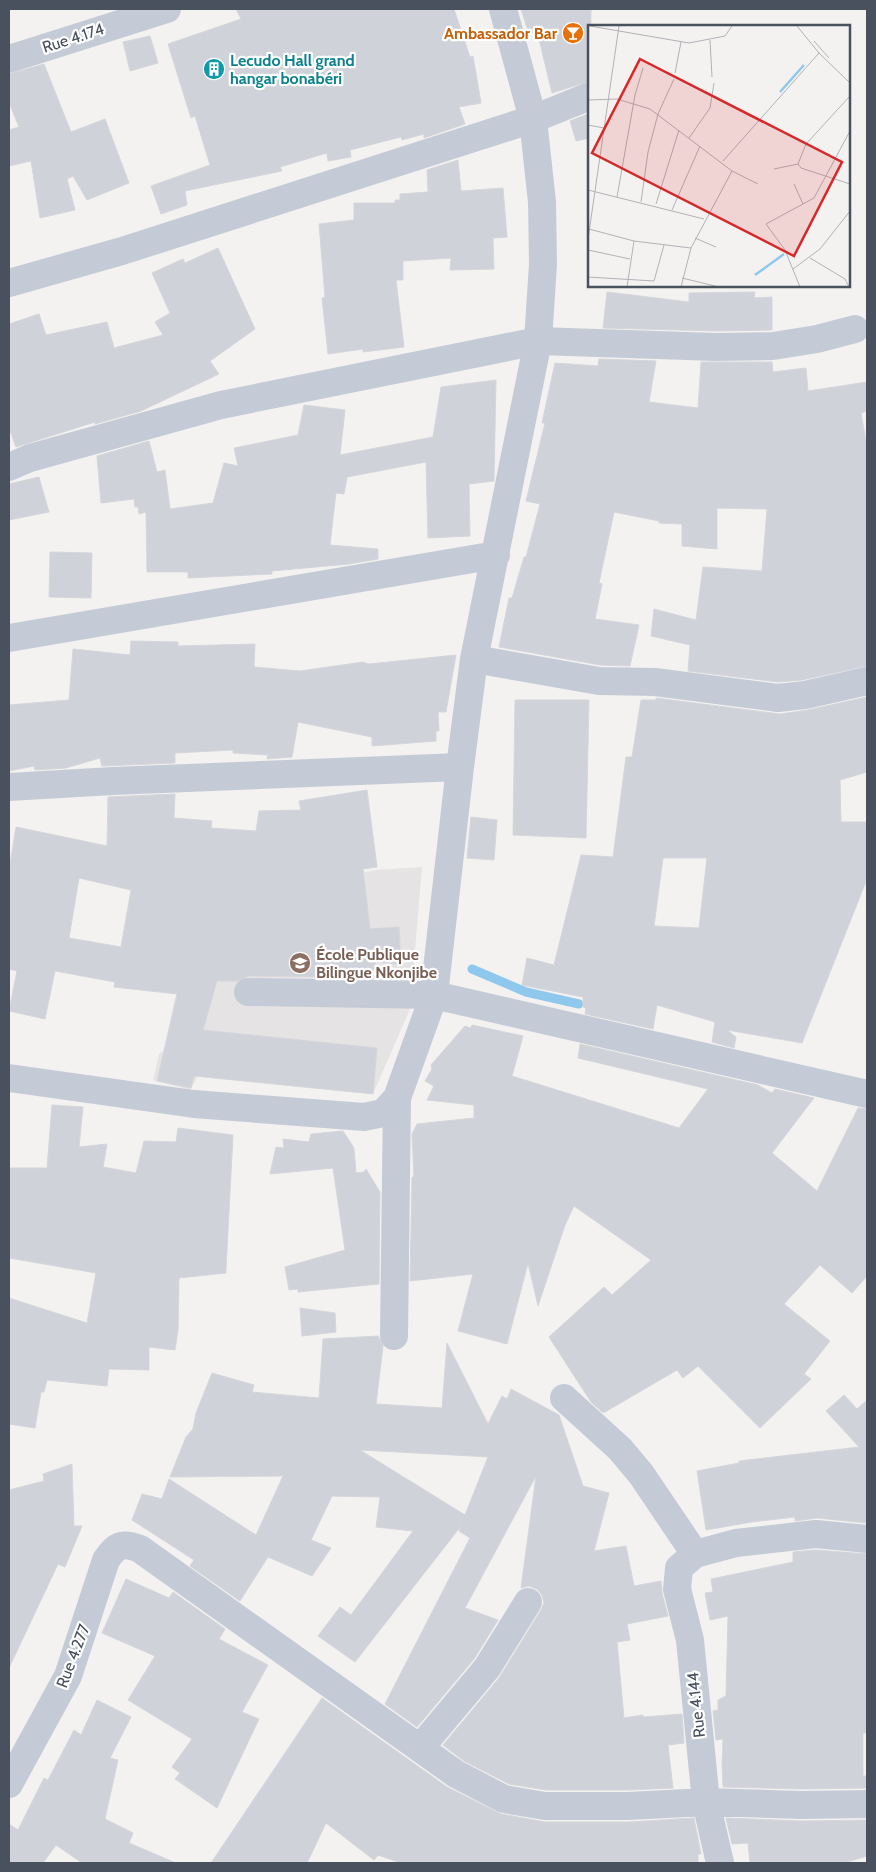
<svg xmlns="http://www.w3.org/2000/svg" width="876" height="1872" viewBox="0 0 876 1872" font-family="Cabin,sans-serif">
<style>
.education{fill:#e5e3e3}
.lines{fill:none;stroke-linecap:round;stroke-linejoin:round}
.stream{stroke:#8ec8ec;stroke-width:9}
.building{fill:#d0d2d9;stroke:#d5d6dc;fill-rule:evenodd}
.minor{stroke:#c5cbd6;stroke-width:28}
.labels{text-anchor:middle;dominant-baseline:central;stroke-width:4.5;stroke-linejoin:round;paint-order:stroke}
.food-label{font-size:16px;font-weight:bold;fill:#c56008;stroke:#fff;text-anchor:end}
.street-label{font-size:16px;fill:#49515f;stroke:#fff}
.culture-label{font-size:16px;font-weight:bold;fill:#0d838f;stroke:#fff;text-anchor:start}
.education-label{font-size:16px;font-weight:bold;fill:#785e54;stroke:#fff;text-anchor:start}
.inset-river{fill:none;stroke:#8ec8ec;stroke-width:2.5}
.inset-road{fill:none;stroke:#b0b2b7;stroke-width:1}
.view{fill:#d62828;fill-opacity:0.15;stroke:#d62828;stroke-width:2.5}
.inset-edge{fill:none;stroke:#49515f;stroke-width:2.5}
</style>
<rect width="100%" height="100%" fill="#f4f2f1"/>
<path class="education" d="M422,867L410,1009L373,1094L198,1076L190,1090L153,1080L159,1054L164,1050L178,987L302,886L376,870Z"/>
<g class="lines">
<path class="stream" d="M472,969L526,992L579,1004"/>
</g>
<path class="building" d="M236,9H454L470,57L473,56L481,103L459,107L465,124L424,138V134L402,140L401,137L350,150L351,157L328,161L327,153L280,167L282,171L185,191L187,205L161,214L151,186L210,165L195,116L191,118L168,44L241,19Z
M521,9H591L590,81L552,93L537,31L529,34Z
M150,36L158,63L130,71L123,42Z
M44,64L71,132L105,119L129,183L87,200L73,176L67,179L75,210L40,218L31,161L9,166V130L19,127L9,102V74Z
M588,114L590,138L576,141L570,121Z
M458,160L461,191L503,188L507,237L493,238L494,269L450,270L451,258L403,261V280H396L404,347L363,352V349L328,354L322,298L325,297L319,224L354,220V203H395V200H400V194L428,192L427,170Z
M218,248L255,329L210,361L219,374L141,411L95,424V422L16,447L9,428V324L39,314L46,335L107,322L114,348L163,335L155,322L170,313L152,273L183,259L185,263Z
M607,292L689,302V293L755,292L754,298L772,297V330L716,331L603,328Z
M599,359L656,361L649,402L698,408L701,362H772L773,372L806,368L808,391L867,382V411L861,413L867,447V666L802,680L778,682L688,671L690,645L651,636L654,609L696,620L703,567L762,571L767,509L717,508V549L682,546V524L659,523V521L614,512L599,583L602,584L595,619L639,625L630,666L600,665L499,647L509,598H512L524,557H526L540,504L526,501L545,423H542L555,363L598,366Z
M496,380L494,480V481L469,484L470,536L428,538L426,462L347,477L344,494L336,493L330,545L378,549V559L349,564L272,571V574L188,578V572H147L146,512L139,514L138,507H135L134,499L101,503L97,456L149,441L157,472L165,470L170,509L213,503L224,463L238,466L234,448L298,435L304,405L345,410L340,455L433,437L441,387Z
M39,477L49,512L9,520V484Z
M50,552L92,553L91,598L49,597Z
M131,641L178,642V646L255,644L254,667L300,671L363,662L369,664L456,655L446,712H438L439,731H436V741L372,746V737L298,722L292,757L267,759L268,755L233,753V750L175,753V763L102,766L100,758L66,768L35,770L34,766L9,771V705L69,700L73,649L130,655Z
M867,697V772L840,780L841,822H867V879L802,1043L727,1030L736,1037L734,1048L712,1042L715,1022L657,1005L653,1029L585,1014L586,1008L583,1007V997L522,985L527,958L554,965L581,855L613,857L626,757H632L641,700H656V698L780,714L808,710ZM663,858H707L699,928L654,926Z
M515,700H589L586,838L513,835Z
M367,790L377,867L363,869L370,929L399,927L401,965L376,961L371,977L248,976L238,981H217L203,1030L377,1048L373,1094L194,1076L191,1088L157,1081L177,994L114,987L115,982L55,971L45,1019L9,1011L17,971L9,969V870L16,827L107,846L108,797L175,794L174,818L212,821L211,828L256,831L259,811L301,810L299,801ZM79,878L131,890L121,947L69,938Z
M471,817L497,820L494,860L467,858Z
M472,1025L523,1036L512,1076L679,1128L708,1089L578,1058L580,1044L758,1085L772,1093L775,1089L814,1098L772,1153L817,1191L858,1108L867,1109V1276L852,1293L820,1265L784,1304L830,1341L804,1374L811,1379L760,1428L698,1366L683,1378L677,1370L605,1412H602L591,1402L549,1337L604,1287L612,1295L651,1260L574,1206L565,1225L538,1306L528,1263L507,1344L458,1331L473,1274L410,1281L412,1177H414L412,1134L417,1124L474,1118V1105L427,1100L434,1086L425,1081L432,1069L431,1065L465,1026L471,1028Z
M52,1105L83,1107L79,1147L107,1144L103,1167L136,1173L144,1141L176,1142L178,1128L233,1135L226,1269V1273L179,1278L178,1330L175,1350L149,1347V1370L109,1369L107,1386L47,1380L44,1392H41L35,1428L9,1424V1298L87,1323L96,1273L9,1258V1168H47Z
M343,1131L354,1148L356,1173L364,1172L366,1169L380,1192L379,1284L298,1292V1289L289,1290L285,1267L345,1250L333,1168L270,1174L276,1147L284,1148L283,1139L309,1142L311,1134Z
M300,1308L335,1313L336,1332L302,1336Z
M378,1336L383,1346L376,1404L442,1408L447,1343L488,1424L502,1396L507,1399L511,1389L559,1415L583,1486L609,1493L594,1551L626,1546L634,1586L661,1581L662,1593L668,1616L627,1624L630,1640L617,1642L624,1718L643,1715V1717L682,1714L684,1743L668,1745L673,1788L628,1790H546L509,1784L464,1761L443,1745L499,1678L541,1610L544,1603L542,1595L537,1589L529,1586L521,1588L536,1476L465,1608L498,1620L474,1659L417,1727L385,1704L470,1538L459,1531L461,1526L355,1662L318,1636L340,1607L351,1615L413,1531L376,1527L380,1497L332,1496L311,1540L331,1548L312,1576L268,1557L240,1601L190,1566L194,1560L132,1520L142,1494L162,1499L169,1479L256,1535L283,1476L170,1477L186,1437L193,1429L196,1413L212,1373L254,1385L252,1392L319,1398L323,1339ZM360,1450L472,1456L488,1457L465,1515Z
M844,1395L857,1409L867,1400V1523L817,1518L795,1521V1517L752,1522L706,1530L697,1471L739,1463V1461L859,1447L826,1411Z
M72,1464L74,1526H82L65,1567L58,1564L9,1668V1490L44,1481L43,1474Z
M816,1550L867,1554V1733H863V1776H867V1788L801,1789L723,1787L722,1764L723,1739L716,1740L713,1711L718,1710V1700L726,1696L728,1616L710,1620L705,1593L713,1592L711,1579L793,1562V1552Z
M126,1579L169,1598L173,1592L225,1629L219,1639L268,1665L242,1712L259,1719L217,1808L175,1779L180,1773L172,1767L192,1739L128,1700L155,1656L102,1633Z
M322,1698L447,1787L501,1814L545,1822H629L694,1818L701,1854H698V1863H401L378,1855L374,1860L326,1823L307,1863H211Z
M97,1700L131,1717L110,1758L118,1760L105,1819L133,1833L129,1843L176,1863H82L56,1845L43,1863H9V1824L18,1830L44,1778L48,1780L74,1730L81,1735Z
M726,1818L801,1821L867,1820V1856L844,1863H750L748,1843L732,1844Z"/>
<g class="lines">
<path class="minor" d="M9,59L167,9
M9,283L122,251L533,119L590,96
M9,467L30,458L221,405L538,341L716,347L773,346L817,339L855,329
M9,638L496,555
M474,659L599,681L655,682L778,698L805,695L867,681
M9,787L113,781L460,767
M248,992L434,995L867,1094
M9,1078L194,1104L364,1117L383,1113L397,1098L434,995L460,767L474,659L538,341L543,264L542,202L533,119L503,9
M394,1336L397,1098
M564,1398L620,1449L641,1474L695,1554
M420,1748L487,1668L528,1602
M9,1784L68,1676L106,1560C116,1545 122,1542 140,1549L456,1774L504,1799L545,1806H628L706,1802L801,1805L867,1804
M720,1863L706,1802L690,1640L677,1589L679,1568L695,1554L736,1543L816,1534L867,1539"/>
</g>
<defs>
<g id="bar-disc" transform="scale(1.125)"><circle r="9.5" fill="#e8710a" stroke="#fff"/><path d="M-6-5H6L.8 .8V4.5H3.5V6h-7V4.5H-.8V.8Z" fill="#fff"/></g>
<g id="building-disc" transform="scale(1.125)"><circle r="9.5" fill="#0f9aa8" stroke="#fff"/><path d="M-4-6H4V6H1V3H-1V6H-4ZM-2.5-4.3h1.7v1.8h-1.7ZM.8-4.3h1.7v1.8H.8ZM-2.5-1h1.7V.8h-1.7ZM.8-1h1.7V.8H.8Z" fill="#fff"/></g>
<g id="school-disc" transform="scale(1.125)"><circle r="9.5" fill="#8d6e63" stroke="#fff"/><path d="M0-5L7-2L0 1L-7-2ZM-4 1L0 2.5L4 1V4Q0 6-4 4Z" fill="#fff"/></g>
</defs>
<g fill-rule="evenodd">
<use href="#bar-disc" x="573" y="33"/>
<use href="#building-disc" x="214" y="69"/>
<use href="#school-disc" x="300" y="963"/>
</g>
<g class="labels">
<g class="food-label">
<text x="557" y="33">Ambassador Bar</text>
</g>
<g class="street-label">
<text transform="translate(73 38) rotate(-18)">Rue 4.174</text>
<text transform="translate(73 1656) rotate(-69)">Rue 4.277</text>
<text transform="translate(696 1705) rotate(-96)">Rue 4.144</text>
</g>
<g class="culture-label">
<text x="230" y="60">Lecudo Hall grand<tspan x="230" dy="18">hangar bonabéri</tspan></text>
</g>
<g class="education-label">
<text x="316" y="954">École Publique<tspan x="316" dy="18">Bilingue Nkonjibe</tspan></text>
</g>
</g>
<g transform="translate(588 25)">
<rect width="262" height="262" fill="#f4f2f1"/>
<path class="inset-river" d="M192,67L216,40M167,250L196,229"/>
<path class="inset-road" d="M2,1L101,18L137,11L144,1M209,1L231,28L262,58M122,15L124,52M226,16L241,33M87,48L93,17M0,75L29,74L62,84L144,146L103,223L93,262M0,100L16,103M101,113L122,83L126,58M135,136L231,28M210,139L218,119L262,71M210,139L213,143L262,159M186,144L210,139M144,146L170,159M206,159L215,179M0,165L116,194M29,172L47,70L55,43M53,177L60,127L70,89L86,54M68,179L91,105M84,185L112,121M1,204L46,216L103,223M107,213L128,222M0,214L31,1M0,225L42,234M222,233L257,254L261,262M205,244L232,224L262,186M0,252L66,256L76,220M94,253L131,262M39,262L46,216M212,262L197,225L178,199L226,173L262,106"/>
<path class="view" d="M52,34L254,137L206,231L4,128Z"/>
<rect width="262" height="262" class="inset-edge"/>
</g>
<rect width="876" height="1872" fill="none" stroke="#49515f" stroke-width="20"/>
</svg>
